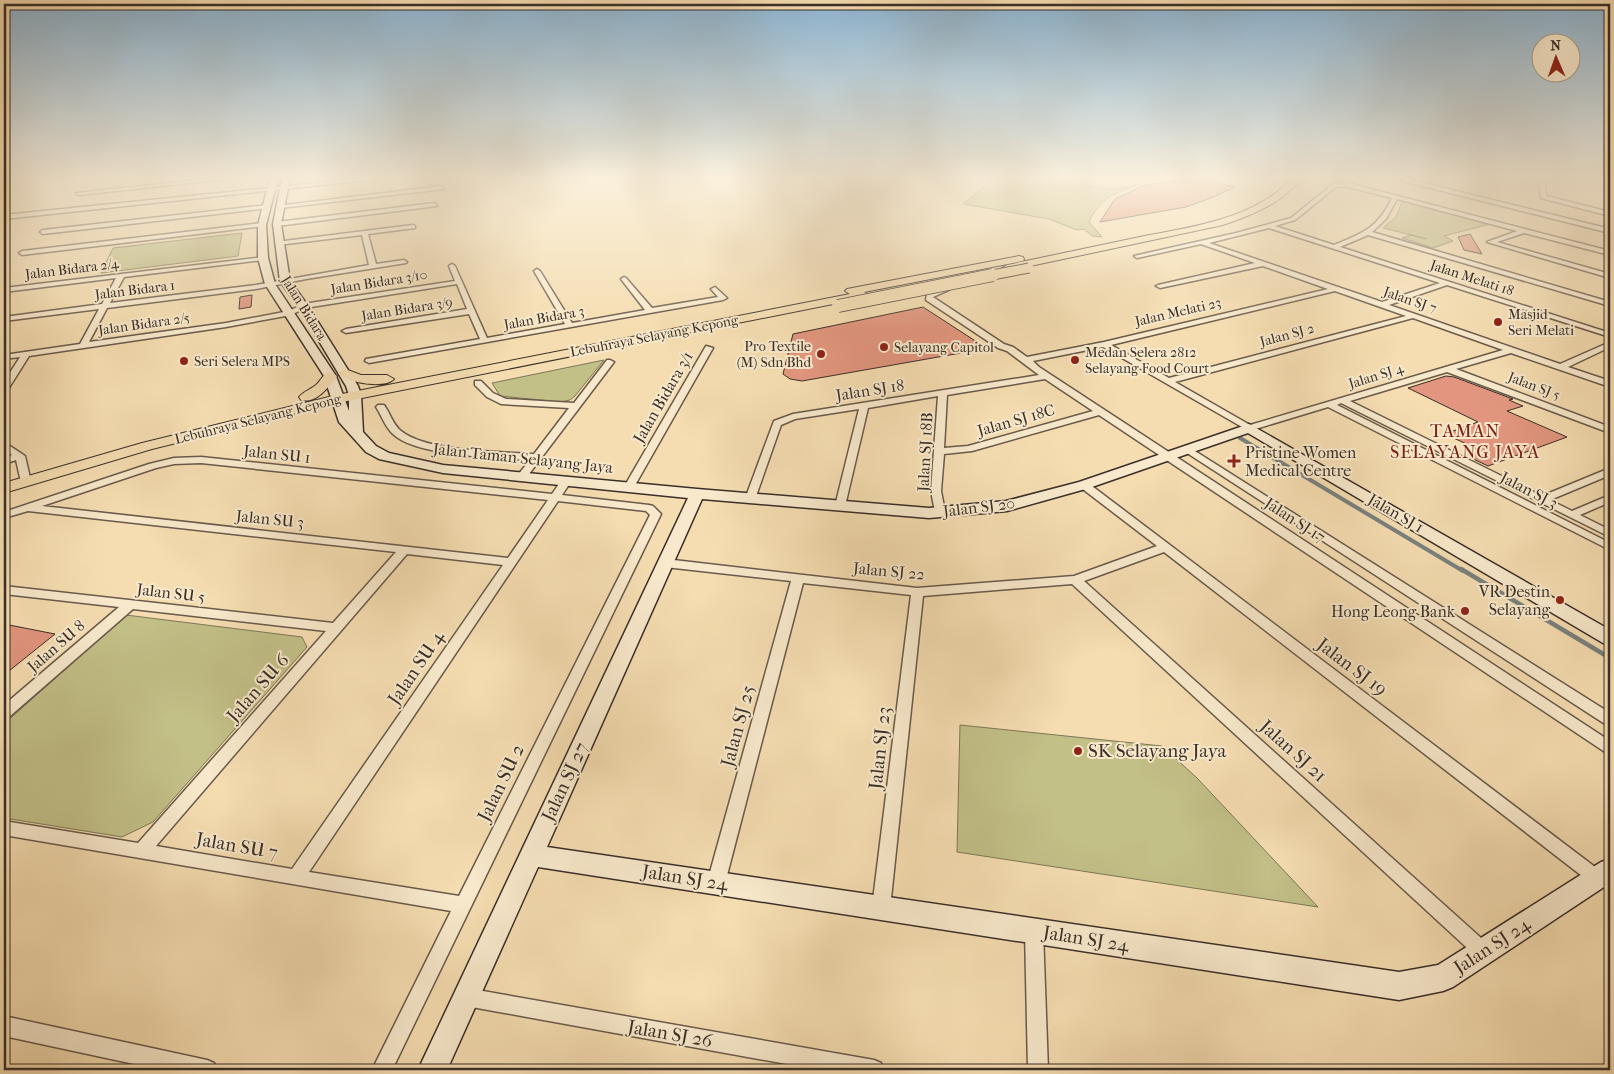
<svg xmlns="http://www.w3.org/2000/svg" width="1614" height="1074" viewBox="0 0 1614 1074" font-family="'IM FELL French Canon',serif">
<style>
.green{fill:#c2bf87;stroke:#7e7758}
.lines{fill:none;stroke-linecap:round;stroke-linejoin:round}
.stream-far1{stroke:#79817f;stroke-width:4}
.stream{stroke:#79817f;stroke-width:4.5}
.building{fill:#e2967f;stroke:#3a2f29}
.street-casing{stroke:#695a4b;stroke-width:3}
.secondary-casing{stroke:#3a2f29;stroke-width:3}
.primary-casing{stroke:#3a2f29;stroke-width:2}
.street{fill:#f8e9cc;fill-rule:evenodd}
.secondary{fill:#f8e9cc;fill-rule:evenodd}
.primary{fill:#f5ddb1;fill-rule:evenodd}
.primary-bridge-far1-casing{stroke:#3a2f29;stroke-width:11;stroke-linecap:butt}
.primary-bridge-casing{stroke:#3a2f29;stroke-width:14;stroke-linecap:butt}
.primary-bridge-far1{stroke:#f5ddb1;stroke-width:9}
.primary-bridge{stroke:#f5ddb1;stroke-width:12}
.poi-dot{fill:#8f2418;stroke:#f8e9cc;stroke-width:2}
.labels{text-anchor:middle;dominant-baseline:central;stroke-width:4;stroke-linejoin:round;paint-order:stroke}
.far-street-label{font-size:14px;fill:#3a2f29;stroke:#f8e9cc}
.far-poi-label{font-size:14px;fill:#3a2f29;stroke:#f8e9cc;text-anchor:start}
.street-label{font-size:16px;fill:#3a2f29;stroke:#f8e9cc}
.poi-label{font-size:16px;fill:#3a2f29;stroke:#f8e9cc;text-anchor:end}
.neighbourhood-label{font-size:18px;letter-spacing:1px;fill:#7a1f14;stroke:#f8e9cc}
.near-street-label{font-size:19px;fill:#3a2f29;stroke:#f8e9cc}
.near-poi-label{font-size:19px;fill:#3a2f29;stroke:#f8e9cc;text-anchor:start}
</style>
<rect width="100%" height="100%" fill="#f5ddb1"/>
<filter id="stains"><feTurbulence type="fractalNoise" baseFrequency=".004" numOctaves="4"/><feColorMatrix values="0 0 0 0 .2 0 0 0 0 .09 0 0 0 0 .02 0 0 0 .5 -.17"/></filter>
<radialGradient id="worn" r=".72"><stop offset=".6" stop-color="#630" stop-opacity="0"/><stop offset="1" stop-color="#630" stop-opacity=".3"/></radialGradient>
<path class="green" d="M995,178H1059L1069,180L1066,183L1113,189L1137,185C1113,194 1100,198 1089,222L1102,237L1092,236L1084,229L1077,230L1049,219L963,204Z
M1402,202H1409L1490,224L1444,236L1453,241L1433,248L1402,238L1412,235L1427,239L1383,228L1396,217Z
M242,233L238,256L101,273L113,248Z
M604,360L575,396L570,400L560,402L500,396L492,383Z
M126,615L302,637L307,647L153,822L122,837L4,818V724Z
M960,725L1162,746L1197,778L1318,907L957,852Z"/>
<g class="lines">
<path class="stream-far1" d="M1240,438L1463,571"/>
<path class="stream" d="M1461,569L1610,658"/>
</g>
<path class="building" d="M1188,178H1199L1235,187L1211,198L1186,207L1100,222L1115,199L1142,186Z
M1470,234L1482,254L1464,250L1458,237Z
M252,295L251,307L239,309L240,297Z
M923,307L980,344L978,350L802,381L790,379L783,374L793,334Z
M1446,376L1454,377L1513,399L1509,400L1523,406L1507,411L1567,437L1488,466L1463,454L1477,449L1445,434L1478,422L1408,388Z
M4,624L55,634L4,675Z"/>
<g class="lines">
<g class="street-casing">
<path id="street" d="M216,178H237L79,195L76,193Z
M366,178H386L4,219V215Z
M1404,178L1610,229V233L1402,181Z
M1539,178H1545L1546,196L1610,212V216L1541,198Z
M1344,182L1610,251V255L1524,233L1497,242L1610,274V278L1487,242L1517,231L1397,199L1386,219L1372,232L1610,302V306L1368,235L1340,247L1610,333V337L1447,285L1389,305L1560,364L1610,342V347L1568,367L1610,381V387L1511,353L1456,369L1610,427V433L1447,372L1350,401L1542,496L1610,468V475L1550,500L1572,511L1610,495V502L1580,515L1610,530V537L1341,403L1337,405L1610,543V550L1328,407L1249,431L1103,347L1033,361L1039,367L1610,741V754L1605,752L1099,415L972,451L944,454L941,491L945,512L940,515L935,512L931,491L938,396L868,408L845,506L840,509L835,506L859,409L795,419L781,425L755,499L750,502L745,499L774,421L793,414L1039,375L1007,351L998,348L926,300L927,293L943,286H949V290L933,297L1004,344L1013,347L1027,357L1104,342L1328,289L1263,266L1160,288L1156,286L1158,285L1255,263L1201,244L1137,258L1134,256L1236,233L1291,218L1332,185ZM1344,186L1392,198C1378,228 1363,233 1334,245L1275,226L1295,220L1336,187ZM1269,228L1440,283L1382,302L1209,243ZM1335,291L1406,316L1169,378L1111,345ZM1413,318L1503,350L1250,425L1175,382ZM1045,379L1093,411L968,446L944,448L947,395Z
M442,186L444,189L280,208L277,206Z
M435,203L437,206L277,226L274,224L277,222Z
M267,205L269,208L43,234L40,232L43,230Z
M262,223L265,225L264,226L22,255L19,253L22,251Z
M413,225L415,226V228L368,234L376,264L404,260L407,262L406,263L306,279L256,289L107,308L89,342L226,323L289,311L303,304L455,281L449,266L452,264L455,266L487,338L565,324L534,271L537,269L540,271L572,323L645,310L621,279L624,277L626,278L652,308L718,297L711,289L715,287L727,298L723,300L369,363L365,361L366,359L480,339L469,314L346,333L342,331L346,329L467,309L457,284L305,308L291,315L226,327L29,356L7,391L4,392V382L20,357L4,359V355L80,344L99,309L4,321V317L102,304L116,278L4,292V288L265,257L266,258L263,260L124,277L110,303L256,285L369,265L362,235L278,245L275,243L276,242Z
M706,346L713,348L634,487L629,490L625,489L624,487Z
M607,360H610L614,362L526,478L522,479L517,476L530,460C498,458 415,456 393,434C385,427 382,416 376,407L378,405H384C390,413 393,425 401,431C427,452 501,452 534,454L569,408L501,404L487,397L475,385V381H481L493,393L506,399L574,403Z
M4,442L25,456L31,482L30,484L26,485L21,482L16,460L4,464V458L12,455L4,449Z
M1187,446L1610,713V725L1605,724L1184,451L1182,449Z
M201,457L552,494L563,478L567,477L572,480L562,495L649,505L653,506L661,514L392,1070H372L451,911L4,835V821L138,843L326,631L133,609L9,717L4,718V705L119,607L4,594V586L333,623L396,552L28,511L4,518V512L149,464L174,458ZM201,463L548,500L508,558L42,506L156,468L174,464ZM558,501L646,511L650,515L459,896L309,872ZM407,554L503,565L292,869L156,846Z
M1084,482L1088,483L1603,873L1605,878L1603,883L1597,886L1591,883L1164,552L1084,581L1490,946L1493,952L1490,958L1484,961L1478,958L1072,584L923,596L890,908L887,914L881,916L875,914L872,908L911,595L803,583L725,883L722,888L716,891L710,888L707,883L791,581L665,567L659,563L661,560L665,559L917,588L1074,576L1157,546L1080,487L1079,485L1080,483Z
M1034,923L1040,925L1043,931L1048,1070H1028L1025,931L1028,925Z
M466,988L874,1060L881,1063L884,1070H820L466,1006L459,1004L457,997L459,990Z
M4,1016L207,1060L214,1063L217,1070H162L4,1036Z"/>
</g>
<g class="secondary-casing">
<path id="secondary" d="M270,178H278L266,225L268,258L275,284L336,376L349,411V395L346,386L298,306L280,281L273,224L282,178H290L281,224L290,281L308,306L358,386L361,395L363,432L376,446L389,453L443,465L697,489L929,508L1006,501L1079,482L1249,424L1610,630V644L1603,643L1248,433L1089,488L1007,511L929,518L702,499L547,847L1399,972L1438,965L1601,862L1610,859V883L1453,987L1443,991L1399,1000L538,867L447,1070H418L688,498L443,473L379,459L366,452L339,422L324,376L265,284L258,258V225Z"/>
</g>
<g class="primary-casing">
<path id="primary" d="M1293,178H1302C1282,203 1253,215 1223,225L1007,271L1002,268L1007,265C1050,256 1092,247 1135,238C1189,227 1252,221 1293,178Z
M1019,256L1023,257L1024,259L1023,261L864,292L869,295L863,298L337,403L152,449L4,493V483L142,443L337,395L850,294L845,291L847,289Z
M345,369L361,375H387L394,379C385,389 347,383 338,373Z
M330,372L337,376C329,387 316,404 301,400L299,397C304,391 312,389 317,384C322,379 323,374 330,372Z"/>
</g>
<use href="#street" class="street"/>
<use href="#secondary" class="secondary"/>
<use href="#primary" class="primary"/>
<g class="primary-bridge-far1-casing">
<path id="primary-bridge-far1" d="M987,276L1029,268"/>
</g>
<g class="primary-bridge-casing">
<path id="primary-bridge" d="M838,306L993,275"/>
</g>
<use href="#primary-bridge-far1" class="primary-bridge-far1"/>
<use href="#primary-bridge" class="primary-bridge"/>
</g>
<linearGradient id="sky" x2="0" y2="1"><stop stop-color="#8cb6d5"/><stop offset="0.54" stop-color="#faf0dc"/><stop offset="1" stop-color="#faf0dc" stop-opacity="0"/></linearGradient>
<rect width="1614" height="329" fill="url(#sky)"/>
<g class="poi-dot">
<circle cx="1498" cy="322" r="5"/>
<circle cx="884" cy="347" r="5"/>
<circle cx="821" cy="354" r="5"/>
<circle cx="1075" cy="360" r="5"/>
<circle cx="184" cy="361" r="5"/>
<path d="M1231.5 453.5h5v5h5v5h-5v5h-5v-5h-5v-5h5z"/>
<circle cx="1560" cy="600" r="5"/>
<circle cx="1465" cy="611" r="5"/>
<circle cx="1078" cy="751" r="5"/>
</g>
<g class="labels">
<g class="far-street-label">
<text transform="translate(72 269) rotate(-7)">Jalan Bidara 2/4</text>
<text transform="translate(1472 278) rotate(18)">Jalan Melati 18</text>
<text transform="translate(379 282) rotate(-9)">Jalan Bidara 3/10</text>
<text transform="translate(135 290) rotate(-7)">Jalan Bidara 1</text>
<text transform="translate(1410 300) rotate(19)">Jalan SJ 7</text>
<text transform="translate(304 308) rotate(58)">Jalan Bidara</text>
<text transform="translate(407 309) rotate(-9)">Jalan Bidara 3/9</text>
<text transform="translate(1178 312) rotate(-13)">Jalan Melati 23</text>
<text transform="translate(544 318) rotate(-10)">Jalan Bidara 3</text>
<text transform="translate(144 324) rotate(-8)">Jalan Bidara 2/5</text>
<text transform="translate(1287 335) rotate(-15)">Jalan SJ 2</text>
<text transform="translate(654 336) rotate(-11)">Lebuhraya Selayang Kepong</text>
<text transform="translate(1376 376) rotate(-17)">Jalan SJ 4</text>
<text transform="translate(1534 386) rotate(21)">Jalan SJ 5</text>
<text transform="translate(258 419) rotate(-14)">Lebuhraya Selayang Kepong</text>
</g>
<g class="far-poi-label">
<text x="1508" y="314">Masjid<tspan x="1508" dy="16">Seri Melati</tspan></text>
<text x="811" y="346" text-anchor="end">Pro Textile<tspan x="811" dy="16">(M) Sdn Bhd</tspan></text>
<text x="894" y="347">Selayang Capitol</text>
<text x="1085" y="352">Medan Selera 2812<tspan x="1085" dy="16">Selayang Food Court</tspan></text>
<text x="194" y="361">Seri Selera MPS</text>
</g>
<g class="street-label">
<text transform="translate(870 390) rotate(-9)">Jalan SJ 18</text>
<text transform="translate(663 397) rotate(-60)">Jalan Bidara 3/1</text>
<text transform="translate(1016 420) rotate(-16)">Jalan SJ 18C</text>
<text transform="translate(925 452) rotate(-87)">Jalan SJ 18B</text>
<text transform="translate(277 454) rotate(6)">Jalan SU 1</text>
<text transform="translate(523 458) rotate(6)">Jalan Taman Selayang Jaya</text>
<text transform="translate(1529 490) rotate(27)">Jalan SJ 3</text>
<text transform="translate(979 507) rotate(-7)">Jalan SJ 20</text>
<text transform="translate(1396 513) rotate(30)">Jalan SJ 1</text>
<text transform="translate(270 519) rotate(6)">Jalan SU 3</text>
<text transform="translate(1295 520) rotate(33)">Jalan SJ 17</text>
<text transform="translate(889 571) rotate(5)">Jalan SJ 22</text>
<text transform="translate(171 593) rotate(7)">Jalan SU 5</text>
<text transform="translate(56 646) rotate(-41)">Jalan SU 8</text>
</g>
<g class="poi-label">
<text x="1245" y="452" text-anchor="start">Pristine Women<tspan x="1245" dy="18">Medical Centre</tspan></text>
<text x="1550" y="591">VR Destin<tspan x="1550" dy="18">Selayang</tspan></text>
<text x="1455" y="611">Hong Leong Bank</text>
</g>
<g class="neighbourhood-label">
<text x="1465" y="431">TAMAN<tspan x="1465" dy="21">SELAYANG JAYA</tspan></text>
</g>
<g class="near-street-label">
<text transform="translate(1352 667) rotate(37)">Jalan SJ 19</text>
<text transform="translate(416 668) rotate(-56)">Jalan SU 4</text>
<text transform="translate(258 688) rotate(-49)">Jalan SU 6</text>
<text transform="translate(738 726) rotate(-75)">Jalan SJ 25</text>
<text transform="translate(880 748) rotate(-84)">Jalan SJ 23</text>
<text transform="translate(1293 751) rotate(42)">Jalan SJ 21</text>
<text transform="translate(565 782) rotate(-65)">Jalan SJ 27</text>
<text transform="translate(501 783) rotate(-64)">Jalan SU 2</text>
<text transform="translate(237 846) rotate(10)">Jalan SU 7</text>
<text transform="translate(685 878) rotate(9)">Jalan SJ 24</text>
<text transform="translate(1086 939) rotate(9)">Jalan SJ 24</text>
<text transform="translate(1492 946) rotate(-33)">Jalan SJ 24</text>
<text transform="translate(670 1034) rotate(10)">Jalan SJ 26</text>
</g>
<g class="near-poi-label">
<text x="1088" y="751">SK Selayang Jaya</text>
</g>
</g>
<rect width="1614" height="1074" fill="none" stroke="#f5ddb1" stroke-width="20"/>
<rect x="5" y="5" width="1604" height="1064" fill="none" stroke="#3a2f29" stroke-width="2.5"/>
<rect x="10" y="10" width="1594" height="1054" fill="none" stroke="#3a2f29"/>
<g transform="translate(1556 58) rotate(358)"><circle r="24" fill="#f8e9cc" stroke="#ac9f8b"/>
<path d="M0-4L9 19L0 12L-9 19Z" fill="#8f2418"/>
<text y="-8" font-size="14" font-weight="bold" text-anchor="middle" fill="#3a2f29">N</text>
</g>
<rect width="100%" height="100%" filter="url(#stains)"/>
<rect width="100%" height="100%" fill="url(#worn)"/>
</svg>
